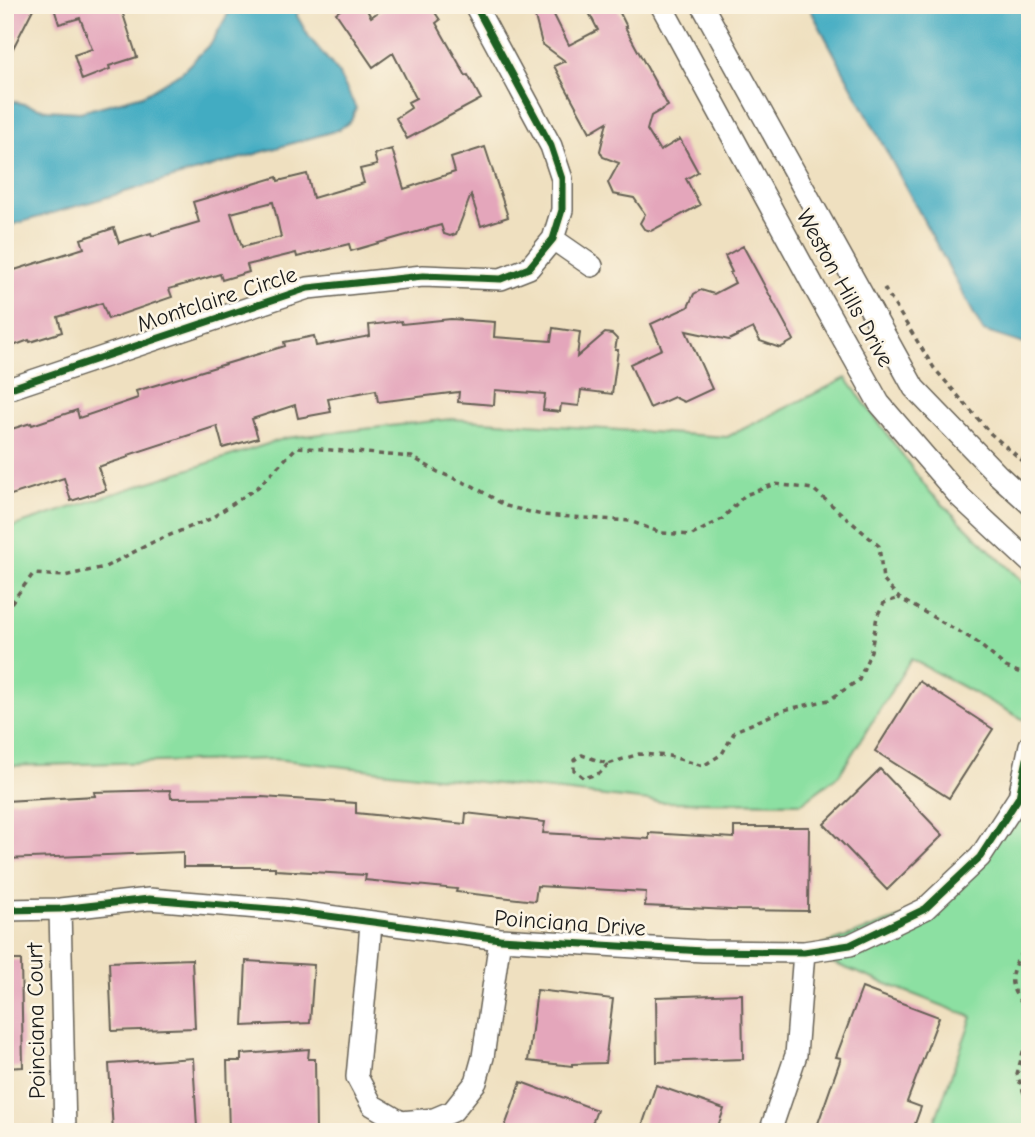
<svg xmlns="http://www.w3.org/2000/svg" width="1035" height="1137" viewBox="0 0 1035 1137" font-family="'Comic Neue',sans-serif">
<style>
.green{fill:#8ce0a2;stroke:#547e5f;stroke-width:2}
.water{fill:#43acc2;stroke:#30646f;stroke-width:2}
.building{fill:#e4a6bb;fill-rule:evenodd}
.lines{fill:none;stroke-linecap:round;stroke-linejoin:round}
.minor-casing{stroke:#666155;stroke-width:24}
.path{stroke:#666155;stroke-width:3.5;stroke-dasharray:5 5;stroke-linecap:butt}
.minor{stroke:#fff;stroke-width:21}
.cycleway-casing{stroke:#fcf5e5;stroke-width:11}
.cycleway{stroke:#1b5e20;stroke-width:7}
.labels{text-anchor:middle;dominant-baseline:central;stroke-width:5;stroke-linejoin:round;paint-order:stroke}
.street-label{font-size:23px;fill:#1c1c1c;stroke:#fcf5e5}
</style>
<rect width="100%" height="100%" fill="#fcf5e5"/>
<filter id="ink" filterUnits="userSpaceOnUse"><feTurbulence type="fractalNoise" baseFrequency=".0143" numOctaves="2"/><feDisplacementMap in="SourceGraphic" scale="14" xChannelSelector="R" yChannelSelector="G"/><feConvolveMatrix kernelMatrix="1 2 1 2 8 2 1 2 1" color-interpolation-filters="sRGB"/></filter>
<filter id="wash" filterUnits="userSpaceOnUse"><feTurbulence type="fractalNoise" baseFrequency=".00686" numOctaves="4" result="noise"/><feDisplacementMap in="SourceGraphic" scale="28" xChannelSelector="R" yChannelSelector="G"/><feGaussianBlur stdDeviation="1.57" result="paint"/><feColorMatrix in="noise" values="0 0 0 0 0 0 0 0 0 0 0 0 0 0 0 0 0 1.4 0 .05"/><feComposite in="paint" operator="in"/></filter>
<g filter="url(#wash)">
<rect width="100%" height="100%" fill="#efe0c0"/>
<path class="green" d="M846,378L928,490L1030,589V723L911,659L839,775L802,803L658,802L274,759L5,766V529L286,438L451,419L727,437Z
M1030,745V1132H931L972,1017L804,952L925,909L1019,797Z"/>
<path class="water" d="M233,5H298L297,16L309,37L338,72L356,108L351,121L338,130L5,227V99L47,110L80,112L143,95L183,71L212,42Z
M808,5H1030V346L983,331Z"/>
<g id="blocks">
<path class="building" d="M5,5H35L5,64Z
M53,5H120L137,57L109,66L110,69L82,80L74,55L92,49L80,18L59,24Z
M347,5H364L371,17L388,5H430L440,20L436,23L466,76L468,75L481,99L407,139L396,118L411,108L408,102L416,98L393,53L373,67L336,13Z
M532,5H549L569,45L598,30L585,5H616L627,27H625L668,106L651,116L647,130L660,151L680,139L698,172L686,179L700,205L651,231L644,229L640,223L645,214L634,198L613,194L608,183L619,163L603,157L600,151L607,122L590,132L554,66L565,61L542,44Z
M485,147L508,217L481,226L471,195L456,234L450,236L444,234L441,225L351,251L349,244L297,257L296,253L247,265L249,272L222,280L220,274L169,289L172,297L108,319L102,303L58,317L62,332L30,342L29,340L5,349V273L84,248L81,239L114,228L119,243L151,233L152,236L199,222L193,202L277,177L278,181L307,174L313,198L364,183L360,169L377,165L374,154L392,149L404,189L455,172L451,158ZM273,202L281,237L242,247L231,213Z
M743,246L794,340L780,348L760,341L753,328L729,340L686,331L712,389L684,402L674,397L650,408L630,364L662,349L651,324L688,307L694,294L701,290L714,294L735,283L730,273L732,272L728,264H729L725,256Z
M451,319L495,322L494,337L551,341L553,328L580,332L577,357L605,333L612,334L617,339L615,350H618L612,394L581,390L579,406L561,404L560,412L543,410L545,394L495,390L494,405L458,402L459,392L378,402L376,390L328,399L331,412L298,418L295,405L252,419L258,438L223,448L217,426L128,455L129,457L98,467L106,490L71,501L64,478L5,497V431L31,423L32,425L77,410L79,418L138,398L136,391L285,346L284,342L314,336L316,346L370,336L369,325L401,321L402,324Z
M919,681L993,729L949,798L875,751Z
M880,769L943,835L887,890L824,824Z
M170,790L171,798L262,797L356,803V813L465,824L466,813L545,822L543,833L649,839V833L734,838V827H809L808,911L731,910L645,906L646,892L537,886L535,901L456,892L457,889L365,880L366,875L275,870V867H183V852L5,859V801L95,796L94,792Z
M192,959L195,1028L112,1031L109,962Z
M5,960H21L23,1067L5,1068Z
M246,961L314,965L310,1023L243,1026Z
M862,988L939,1017L907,1102L921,1107L912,1132H815L841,1058L836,1057Z
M537,990L613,999L605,1063L572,1064V1066L528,1061Z
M742,994L743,1059L657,1062L656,997Z
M309,1049L308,1059H315L316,1132H229L227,1061H241V1054Z
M193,1058L197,1128L113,1132L109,1064Z
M521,1082L597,1110L589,1132H503Z
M656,1085L724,1109L716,1132H640Z"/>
</g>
</g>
<g filter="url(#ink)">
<use href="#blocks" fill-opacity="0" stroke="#666155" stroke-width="2"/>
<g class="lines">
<g class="minor-casing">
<path id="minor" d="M661,5L813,285L879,403L960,497L1030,562
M702,5L914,388L998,475L1030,504
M553,239L592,266
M5,390L308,288L423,276L501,279L529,268L553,239L562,210V179L551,146L475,5
M60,909L65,1132
M5,910L60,909L149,899L283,910L500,939L703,951L804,952L850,945L925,909L980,857L1019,797L1030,745
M371,922L369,950L357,1077L372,1105L401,1122L434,1119L453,1111L476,1082L483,1057L500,939
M770,1132L796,1055L804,952"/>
</g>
<path class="path" d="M884,288L934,368L991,434L1030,467
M5,611L33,574L64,576L105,567L153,542L210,519L258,487L297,447L412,457L438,472L473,486L506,506L542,515L630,521L662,533L692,535L722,519L745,495L775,484L813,489L879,546L883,580L899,598L974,640L1006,667L1030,677
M608,764L600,773L584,778L574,770V760L582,755L608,764L639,754L669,756L703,766L722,754L735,731L784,710L829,700L859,680L871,651L877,616L884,603L899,598
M1030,946C1018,955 1008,973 1013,988C1016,997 1024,1006 1030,1013
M1024,1132L1028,1122L1029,1107L1017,1074L1023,1052L1030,1039"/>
<use href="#minor" class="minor"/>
<g class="cycleway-casing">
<path id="cycleway" d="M5,390L308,288L423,276L501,279L529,268L553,239L562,210V179L551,146L475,5
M5,910L60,909L149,899L283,910L500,939L703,951L804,952L850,945L925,909L980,857L1019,797L1030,745"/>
</g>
<use href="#cycleway" class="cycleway"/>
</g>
</g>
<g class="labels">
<g class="street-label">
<text transform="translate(845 288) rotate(61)">Weston Hills Drive</text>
<text transform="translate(217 299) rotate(-18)">Montclaire Circle</text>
<text transform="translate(570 923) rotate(4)">Poinciana Drive</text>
<text transform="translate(36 1021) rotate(-91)">Poinciana Court</text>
</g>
</g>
<rect width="1035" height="1137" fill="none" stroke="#fcf5e5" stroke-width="28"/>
</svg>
